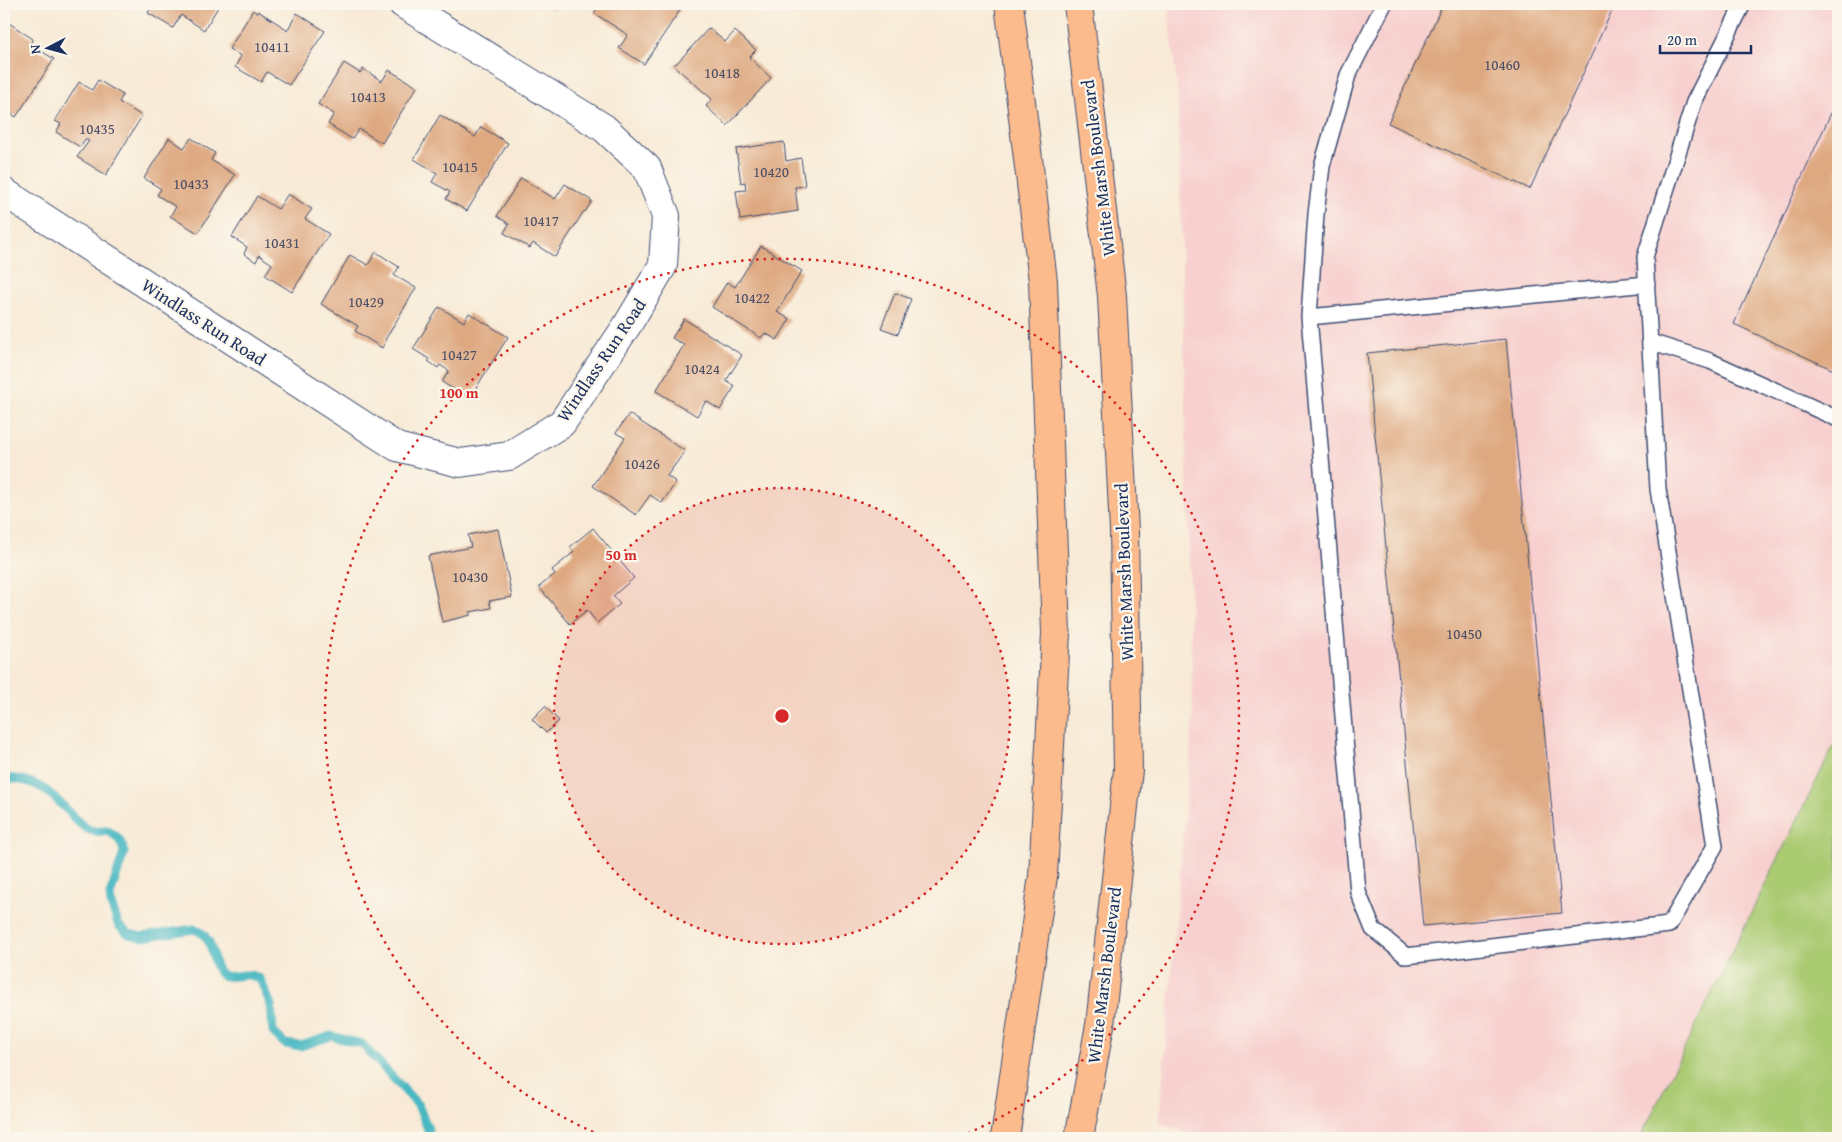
<svg xmlns="http://www.w3.org/2000/svg" width="1842" height="1142" viewBox="0 0 1842 1142" font-family="'Gentium Book Plus',serif">
<style>
.built{fill:#f7d0cf}
.green{fill:#abcb73;stroke:#637d68}
.lines{fill:none;stroke-linecap:round;stroke-linejoin:round}
.stream{stroke:#49b8c2;stroke-width:9}
.building{fill:#dea880}
.service-casing{stroke:#3c4b70;stroke-width:18}
.minor-casing{stroke:#3c4b70;stroke-width:30}
.primary-casing{stroke:#3c4b70;stroke-width:30}
.service{stroke:#fff;stroke-width:15}
.minor{stroke:#fff;stroke-width:28}
.primary{stroke:#fbbb8d;stroke-width:28}
.ring{fill:none;stroke:#d62828;stroke-width:2.5;stroke-dasharray:2.5 5}
.labels{text-anchor:middle;dominant-baseline:central;stroke-width:4.5;stroke-linejoin:round;paint-order:stroke}
.number-label{font-size:15px;fill:#4c4d66}
.street-label{font-size:18px;fill:#1b2f5e;stroke:#fbf7ec}
.centre{fill:#d62828;stroke:#fbf7ec;stroke-width:2.5}
.ring-label{font-size:15px;text-anchor:middle;font-weight:bold;fill:#d62828;stroke:#fbf7ec;stroke-width:4.5;stroke-linejoin:round;paint-order:stroke}
</style>
<rect width="100%" height="100%" fill="#fbf7ec"/>
<filter id="ink" filterUnits="userSpaceOnUse"><feTurbulence type="fractalNoise" baseFrequency=".02" numOctaves="2"/><feDisplacementMap in="SourceGraphic" scale="10" xChannelSelector="R" yChannelSelector="G"/><feConvolveMatrix kernelMatrix="1 2 1 2 8 2 1 2 1" color-interpolation-filters="sRGB"/></filter>
<filter id="wash" filterUnits="userSpaceOnUse"><feTurbulence type="fractalNoise" baseFrequency=".0096" numOctaves="4" result="noise"/><feDisplacementMap in="SourceGraphic" scale="20" xChannelSelector="R" yChannelSelector="G"/><feGaussianBlur stdDeviation="1.12" result="paint"/><feColorMatrix in="noise" values="0 0 0 0 0 0 0 0 0 0 0 0 0 0 0 0 0 1.4 0 .05"/><feComposite in="paint" operator="in"/></filter>
<g filter="url(#wash)">
<rect width="100%" height="100%" fill="#f8ead6"/>
<path class="built" d="M1168,4H1838V737L1640,1138H1202L1159,1123L1193,717L1178,94Z"/>
<path class="green" d="M1838,737V1138H1640Z"/>
<g class="lines">
<path class="stream" d="M4,778C37,779 48,790 70,813C75,819 82,827 90,830C95,832 101,831 106,831C116,833 123,843 124,853L110,895L111,904L119,926L129,934L142,937L194,929C219,937 208,970 225,976C232,978 241,974 248,975C252,975 256,977 260,979L271,1005L273,1032L285,1044L301,1046L331,1036L362,1044L418,1105L428,1129V1138"/>
</g>
<g id="blocks">
<path class="building" d="M153,4H220L204,30L181,15L173,28L148,13Z
M543,4H556L553,9Z
M600,4H684L644,64L619,48L628,35L594,13Z
M1443,4H1615L1530,189L1388,123Z
M253,10L257,13L258,11L285,28V29L287,31L297,13L325,31L289,85L267,72L261,82L235,67L241,56L229,49Z
M9,23L33,39L30,44L54,59L16,117L4,109V31Z
M709,28L725,42L735,31L756,50L749,57L771,78L727,126L706,106L712,99L673,65L677,63Z
M344,63L360,73L363,69L382,81L389,70L417,87L382,143L359,129L352,139L328,124L334,114L318,104Z
M98,80L123,95L119,102L142,116L106,175L77,157L89,141L85,139L80,147L56,132L61,124L55,121L79,82L92,90Z
M1838,98V372L1734,324Z
M440,115L475,137L481,127L508,143L467,211L446,199L450,192L432,182L437,173L414,159Z
M169,138L184,148L191,138L215,153L211,160L235,175L198,233L170,216L176,207L157,195L161,189L144,178Z
M784,142L786,161L801,158L805,186L795,187L798,211L740,220L736,191L746,190L745,182L741,183L736,149Z
M521,178L555,199L565,184L592,201L585,212L584,211L555,257L533,243L530,248L504,233L509,224L497,216Z
M288,194L312,209L305,219L329,234L292,292L265,275L272,264L259,255L256,262L244,254L247,247L232,237L257,196L278,209Z
M761,246L802,271L777,312L790,319L777,340L765,333L761,338L712,307L727,282L735,287Z
M376,252L399,267L394,275L416,288L385,340L386,341L382,348L355,331L358,326L321,304L350,255L368,265Z
M895,293L911,299L898,334L881,328Z
M439,307L464,322L469,313L508,337L469,399L442,382L449,371L440,365L438,368L428,361L429,359L413,349Z
M684,319L742,355L726,381L735,386L720,410L706,401L697,416L656,391L684,345L672,338Z
M1506,339L1562,913L1423,926L1367,353Z
M629,414L685,451L667,476L676,482L662,503L650,495L636,515L593,486L625,438L616,433Z
M593,528L634,578L613,596L620,604L597,623L587,610L570,624L539,587L555,574L552,570L574,552L570,547Z
M498,529L512,597L489,601L491,608L470,612L471,615L442,622L428,556L471,547L468,535Z
M545,706L559,721L546,733L532,719Z"/>
</g>
</g>
<g filter="url(#ink)">
<use href="#blocks" fill-opacity="0" stroke="#3c4b70" stroke-width="1"/>
<g class="lines">
<g class="service-casing">
<path id="service" d="M1384,4L1348,75L1322,166L1316,214L1309,317L1358,892L1373,929L1406,956L1669,925L1715,846L1658,489L1645,257L1694,102L1743,4
M1309,317L1647,284
M1650,342L1710,361L1838,419"/>
</g>
<g class="minor-casing">
<path id="minor" d="M4,192L397,447L460,463L509,456L562,423L628,324L663,265L666,216L647,168L604,128L403,4"/>
</g>
<g class="primary-casing">
<path id="primary" d="M1078,4L1112,296L1124,531L1128,770L1100,1025L1079,1138
M1005,1138L1043,876L1056,633L1043,281L1009,4"/>
</g>
<use href="#service" class="service"/>
<use href="#minor" class="minor"/>
<use href="#primary" class="primary"/>
</g>
</g>
<circle cx="782" cy="716" r="228" fill="#d62828" fill-opacity=".12"/>
<g class="ring">
<circle cx="782" cy="716" r="228"/>
<path d="M607 1138A457 457 0 1 1 957 1138"/>
</g>
<g class="labels">
<g class="number-label">
<text x="272" y="46">10411</text>
<text x="1502" y="64">10460</text>
<text x="722" y="72">10418</text>
<text x="368" y="96">10413</text>
<text x="97" y="128">10435</text>
<text x="460" y="166">10415</text>
<text x="771" y="171">10420</text>
<text x="191" y="183">10433</text>
<text x="541" y="220">10417</text>
<text x="282" y="242">10431</text>
<text x="752" y="297">10422</text>
<text x="366" y="301">10429</text>
<text x="459" y="354">10427</text>
<text x="702" y="368">10424</text>
<text x="642" y="463">10426</text>
<text x="470" y="576">10430</text>
<text x="1464" y="633">10450</text>
</g>
<g class="street-label">
<text transform="translate(1098 168) rotate(-97)">White Marsh Boulevard</text>
<text transform="translate(204 322) rotate(33)">Windlass Run Road</text>
<text transform="translate(601 360) rotate(-56)">Windlass Run Road</text>
<text transform="translate(1124 572) rotate(-92)">White Marsh Boulevard</text>
<text transform="translate(1104 975) rotate(-83)">White Marsh Boulevard</text>
</g>
</g>
<circle cx="782" cy="716" r="8" class="centre"/>
<g class="ring-label">
<text x="459" y="398">100 m</text>
<text x="621" y="560">50 m</text>
</g>
<rect width="1842" height="1142" fill="none" stroke="#fbf7ec" stroke-width="20"/>
<g transform="translate(48 48) rotate(264)" stroke="#fbf7ec" stroke-width="4" paint-order="stroke">
<path d="M0-4L9 19L0 12L-9 19Z" fill="#1b2f5e"/>
<text y="-8" font-size="14" font-weight="bold" text-anchor="middle" fill="#1b2f5e">N</text>
</g>
<path d="M1660 45v8h91v-8" fill="none" stroke="#1b2f5e" stroke-width="2.5"/>
<text x="1667" y="45" font-size="15" fill="#1b2f5e" stroke="#fbf7ec" stroke-width="4" paint-order="stroke">20 m</text>
</svg>
